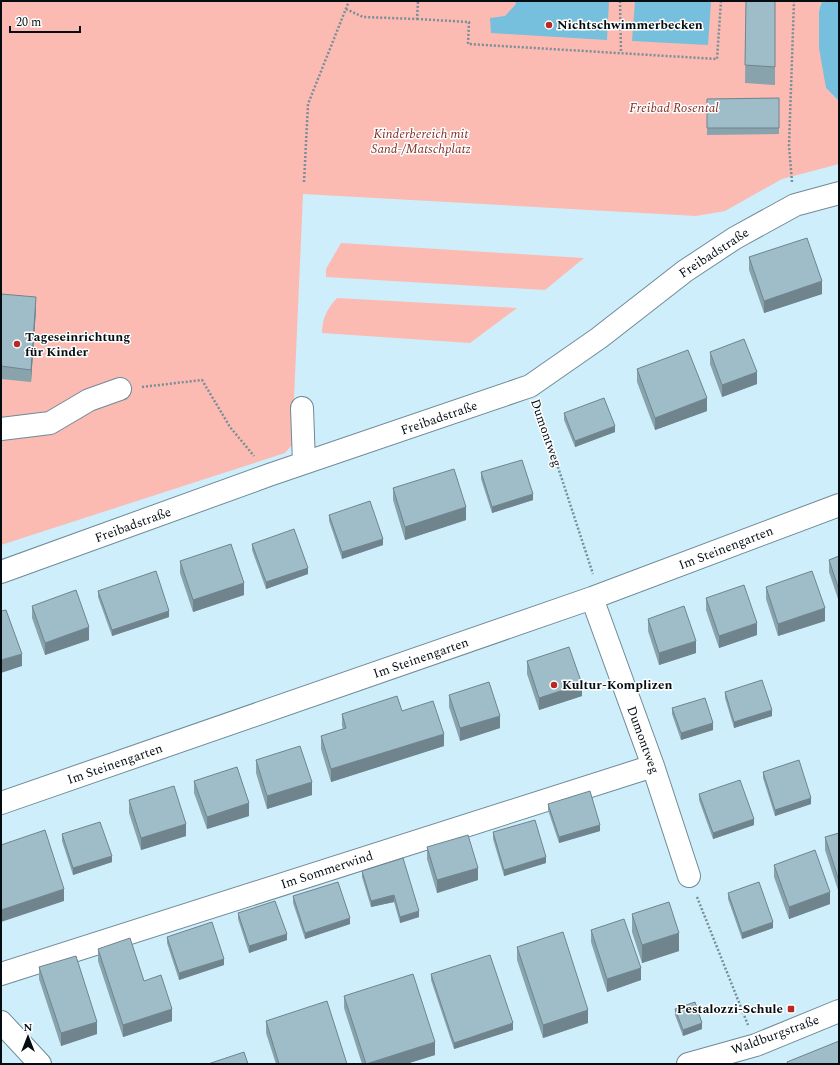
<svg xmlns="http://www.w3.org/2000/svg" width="840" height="1065" viewBox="0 0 840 1065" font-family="Spectral,serif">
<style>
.green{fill:#fbbbb2}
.water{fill:#76bfdd}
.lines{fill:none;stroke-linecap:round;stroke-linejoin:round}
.minor-casing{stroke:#6e8a97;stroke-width:24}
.path{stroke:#788e98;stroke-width:2.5;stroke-dasharray:2 2;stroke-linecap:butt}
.minor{stroke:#fff;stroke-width:22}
.wall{fill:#89a3ad}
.shaded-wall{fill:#6f848d}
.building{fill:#9fbdc9;stroke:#6f848d}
.poi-dot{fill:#b82924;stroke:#fff;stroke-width:1.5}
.labels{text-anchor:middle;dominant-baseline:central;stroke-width:3;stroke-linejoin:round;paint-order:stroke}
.poi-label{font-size:13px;font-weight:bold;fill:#040e12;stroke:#fff;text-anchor:start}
.park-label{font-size:13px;font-style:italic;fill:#812f28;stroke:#fff}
.street-label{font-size:13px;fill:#040e12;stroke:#fff}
</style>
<rect width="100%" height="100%" fill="#cfeefb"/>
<path class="green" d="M1,1H822L819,11L826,88L839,101V164L782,179L725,211L696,216L303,194L292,445L285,453L1,545Z
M341,243L584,258L545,290L326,277V269Z
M337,298L517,308L470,343L322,333C322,318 327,309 337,298Z"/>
<path class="water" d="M515,1H609L607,40L491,33L490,18L505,16L516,4Z
M635,1H711L708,45L632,41Z
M822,1H839V101L826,88L819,48V11Z"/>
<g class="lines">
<g class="minor-casing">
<path id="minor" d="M302,408L304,463
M1,429L50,423L89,400L120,389
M1,572L269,475L530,386L599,338L685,271L735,238L795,205L839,193
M592,598L653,766L689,876
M1,803L592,598L839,505
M1,974L653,766
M1,1022L40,1064
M688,1064L756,1045L839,1011"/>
</g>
<path class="path" d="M620,1L621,53
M346,9L363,17L417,19L418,1
M417,19L469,22L468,44L717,59L721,1
M304,182L308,104L349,1
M792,182L789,146L794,1
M142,387L202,380L230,427L254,456
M538,406L593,574
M697,897L748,1025"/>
<use href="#minor" class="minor"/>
</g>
<path class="wall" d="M746,1H775V85L745,83Z
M779,98V134L707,135V99Z
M749,257L822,294L764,313L749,270Z
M1,294L36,309L31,382L1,379Z
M710,352L757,384L722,397L710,364Z
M637,369L707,411L655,430L637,382Z
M564,413L615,432L575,447L564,420Z
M481,472L533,500L492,513L481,479Z
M393,488L466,520L405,540L393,500Z
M329,515L383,545L342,559L329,521Z
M252,544L308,574L266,589L252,550Z
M839,556V602L829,572V560Z
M180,561L244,595L193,612L180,573Z
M766,587L825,621L778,636L766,599Z
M98,591L169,617L112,636L98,597Z
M706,598L757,635L719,648L706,610Z
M32,606L89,640L45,655L32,618Z
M648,619L696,653L659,665L648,631Z
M527,661L582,696L539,710L527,674Z
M725,692L772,716L734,728L725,698Z
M449,695L500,728L460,741L449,707Z
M672,708L713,730L681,740L672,714Z
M402,711L444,746L331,782L321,749V736L343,729L342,726V714Z
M256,760L312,795L267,809L256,773Z
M763,772L811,804L775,816L763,778Z
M194,781L249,816L207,829L194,793Z
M699,794L754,825L713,839L699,800Z
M129,800L186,836L141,850L129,813Z
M548,804L600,831L559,843L548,810Z
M493,832L546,863L504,876L493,839Z
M839,833L838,890L825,850V837Z
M62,834L112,862L73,875L62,841Z
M427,847L478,880L437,893L427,859Z
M774,865L830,904L789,919L774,877Z
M362,871L419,917L400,923L394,902L371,907L362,877Z
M728,893L773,928L742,939L728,899Z
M293,896L350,924L305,939L293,903Z
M238,913L287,940L249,953L238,919Z
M632,914L679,951L642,963L632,932Z
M591,930L641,980L607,992L591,942Z
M167,937L224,965L179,980L167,943Z
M517,947L588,1023L543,1038L517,960Z
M98,949L144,981L172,1021L123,1037L98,961Z
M39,967L97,1034L61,1046L39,979Z
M431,974L513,1030L454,1049L431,980Z
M344,996L435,1055L406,1064H362L344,1008Z
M675,1009L702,1029L683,1036L675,1015Z
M266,1021L347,1064H276L266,1033Z"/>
<path class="shaded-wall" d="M822,281V294L764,313V301Z
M36,297V309L31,382V370Z
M757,372V384L722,397V385Z
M707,398V411L655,430V418Z
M615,426V432L575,447V441Z
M533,494V500L492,513V507Z
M466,507V520L405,540V527Z
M383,539V545L342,559V552Z
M308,568V574L266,589V582Z
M244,583V595L193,612V600Z
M825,608V621L778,636V624Z
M169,611V617L112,636V630Z
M757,623V635L719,648V636Z
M89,627V640L45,655V643Z
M696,641V653L659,665V653Z
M22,654V666L1,673V660Z
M582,684V696L539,710V698Z
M772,710V716L734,728V722Z
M500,716V728L460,741V728Z
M713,723V730L681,740V733Z
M444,734V746L331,782V769Z
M312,782V795L267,809V796Z
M811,798V804L775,816V810Z
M249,803V816L207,829V817Z
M754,819V825L713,839V833Z
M186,824V836L141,850V838Z
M600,825V831L559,843V837Z
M112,856V862L73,875V868Z
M546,857V863L504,876V870Z
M478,868V880L437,893V880Z
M838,878H839V890H838Z
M64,889V901L1,922V910Z
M830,892V904L789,919V907Z
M394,895V902L371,907V901Z
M419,911V917L400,923V917Z
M350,918V924L305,939V933Z
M773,922V928L742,939V933Z
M679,933V951L642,963V945Z
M287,934V940L249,953V946Z
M224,959V965L179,980V973Z
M641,968V980L607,992V979Z
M172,1009V1021L123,1037V1025Z
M588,1010V1023L543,1038V1025Z
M97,1022V1034L61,1046V1033Z
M513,1023V1030L454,1049V1043Z
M702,1023V1029L683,1036V1030Z
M435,1042V1055L406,1064H367Z"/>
<path class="building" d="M746,1H775V67L745,65Z
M779,98V128H707V99Z
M807,238L822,281L764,301L749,257Z
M1,294L36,297L31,370L1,366Z
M744,339L757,372L722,385L710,352Z
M688,350L707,398L655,418L637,369Z
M604,398L615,426L575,441L564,413Z
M522,460L533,494L492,507L481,472Z
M454,469L466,507L405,527L393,488Z
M370,501L383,539L342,552L329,515Z
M294,529L308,568L266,582L252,544Z
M231,544L244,583L193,600L180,561Z
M839,556V590L829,560Z
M156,571L169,611L112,630L98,591Z
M812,571L825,608L778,624L766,587Z
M744,585L757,623L719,636L706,598Z
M76,590L89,627L45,643L32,606Z
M684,606L696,641L659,653L648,619Z
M6,610L22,654L1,660V611Z
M569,647L582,684L539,698L527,661Z
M762,680L772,710L734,722L725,692Z
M489,682L500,716L460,728L449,695Z
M397,696L402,711L433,701L444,734L331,769L321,736L346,728L342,714Z
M705,698L713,723L681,733L672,708Z
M300,746L312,782L267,796L256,760Z
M799,760L811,798L775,810L763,772Z
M237,767L249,803L207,817L194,781Z
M740,780L754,819L713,833L699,794Z
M174,786L186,824L141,838L129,800Z
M590,791L600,825L559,837L548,804Z
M535,820L546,857L504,870L493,832Z
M100,822L112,856L73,868L62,834Z
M45,830L64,889L1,910V845Z
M839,833V878H838L825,837Z
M468,835L478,868L437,880L427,847Z
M815,850L830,892L789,907L774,865Z
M403,858L419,911L400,917L394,895L371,901L362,871Z
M338,882L350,918L305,933L293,896Z
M759,882L773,922L742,933L728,893Z
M275,901L287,934L249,946L238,913Z
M669,902L679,933L642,945L632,914Z
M624,919L641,968L607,979L591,930Z
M212,922L224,959L179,973L167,937Z
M563,932L588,1010L543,1025L517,947Z
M130,938L144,981L161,975L172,1009L123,1025L98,949Z
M490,955L513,1023L454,1043L431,974Z
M76,956L97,1022L61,1033L39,967Z
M413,974L435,1042L366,1064L344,996Z
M327,1001L347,1064H279L266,1021Z
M695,1002L702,1023L683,1030L675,1009Z
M839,1041V1064H788L787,1062Z
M244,1052L248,1064H208Z"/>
<g class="poi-dot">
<circle cx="549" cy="25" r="4"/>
<circle cx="17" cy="344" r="4"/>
<circle cx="554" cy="685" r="4"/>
<rect x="787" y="1005" width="8" height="8" rx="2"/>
</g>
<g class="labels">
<g class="poi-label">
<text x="557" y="25">Nichtschwimmerbecken</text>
<text x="25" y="337">Tageseinrichtung<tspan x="25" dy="15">für Kinder</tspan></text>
<text x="562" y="685">Kultur-Komplizen</text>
<text x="783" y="1009" text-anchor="end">Pestalozzi-Schule</text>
</g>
<g class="park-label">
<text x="674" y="108">Freibad Rosental</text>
<text x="421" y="134">Kinderbereich mit<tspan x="421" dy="15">Sand-/Matschplatz</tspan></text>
</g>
<g class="street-label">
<text transform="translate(714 253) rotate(-33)">Freibadstraße</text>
<text transform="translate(439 418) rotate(-19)">Freibadstraße</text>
<text transform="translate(546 433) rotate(71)">Dumontweg</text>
<text transform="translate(133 525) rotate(-20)">Freibadstraße</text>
<text transform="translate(726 548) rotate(-21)">Im Steinengarten</text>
<text transform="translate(421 658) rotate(-19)">Im Steinengarten</text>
<text transform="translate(643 740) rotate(70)">Dumontweg</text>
<text transform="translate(115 764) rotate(-19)">Im Steinengarten</text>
<text transform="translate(327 870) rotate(-18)">Im Sommerwind</text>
<text transform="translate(775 1035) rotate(-20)">Waldburgstraße</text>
</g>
</g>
<rect width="840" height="1065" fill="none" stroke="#040e12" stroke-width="4"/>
<g transform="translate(28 1037)" stroke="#ffffff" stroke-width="3" paint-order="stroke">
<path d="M0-3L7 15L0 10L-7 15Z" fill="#040e12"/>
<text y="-6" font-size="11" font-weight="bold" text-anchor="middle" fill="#040e12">N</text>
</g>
<path d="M10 26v6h70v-6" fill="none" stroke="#040e12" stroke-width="2"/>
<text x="16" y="26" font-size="12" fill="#040e12" stroke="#ffffff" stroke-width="3" paint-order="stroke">20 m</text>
</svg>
